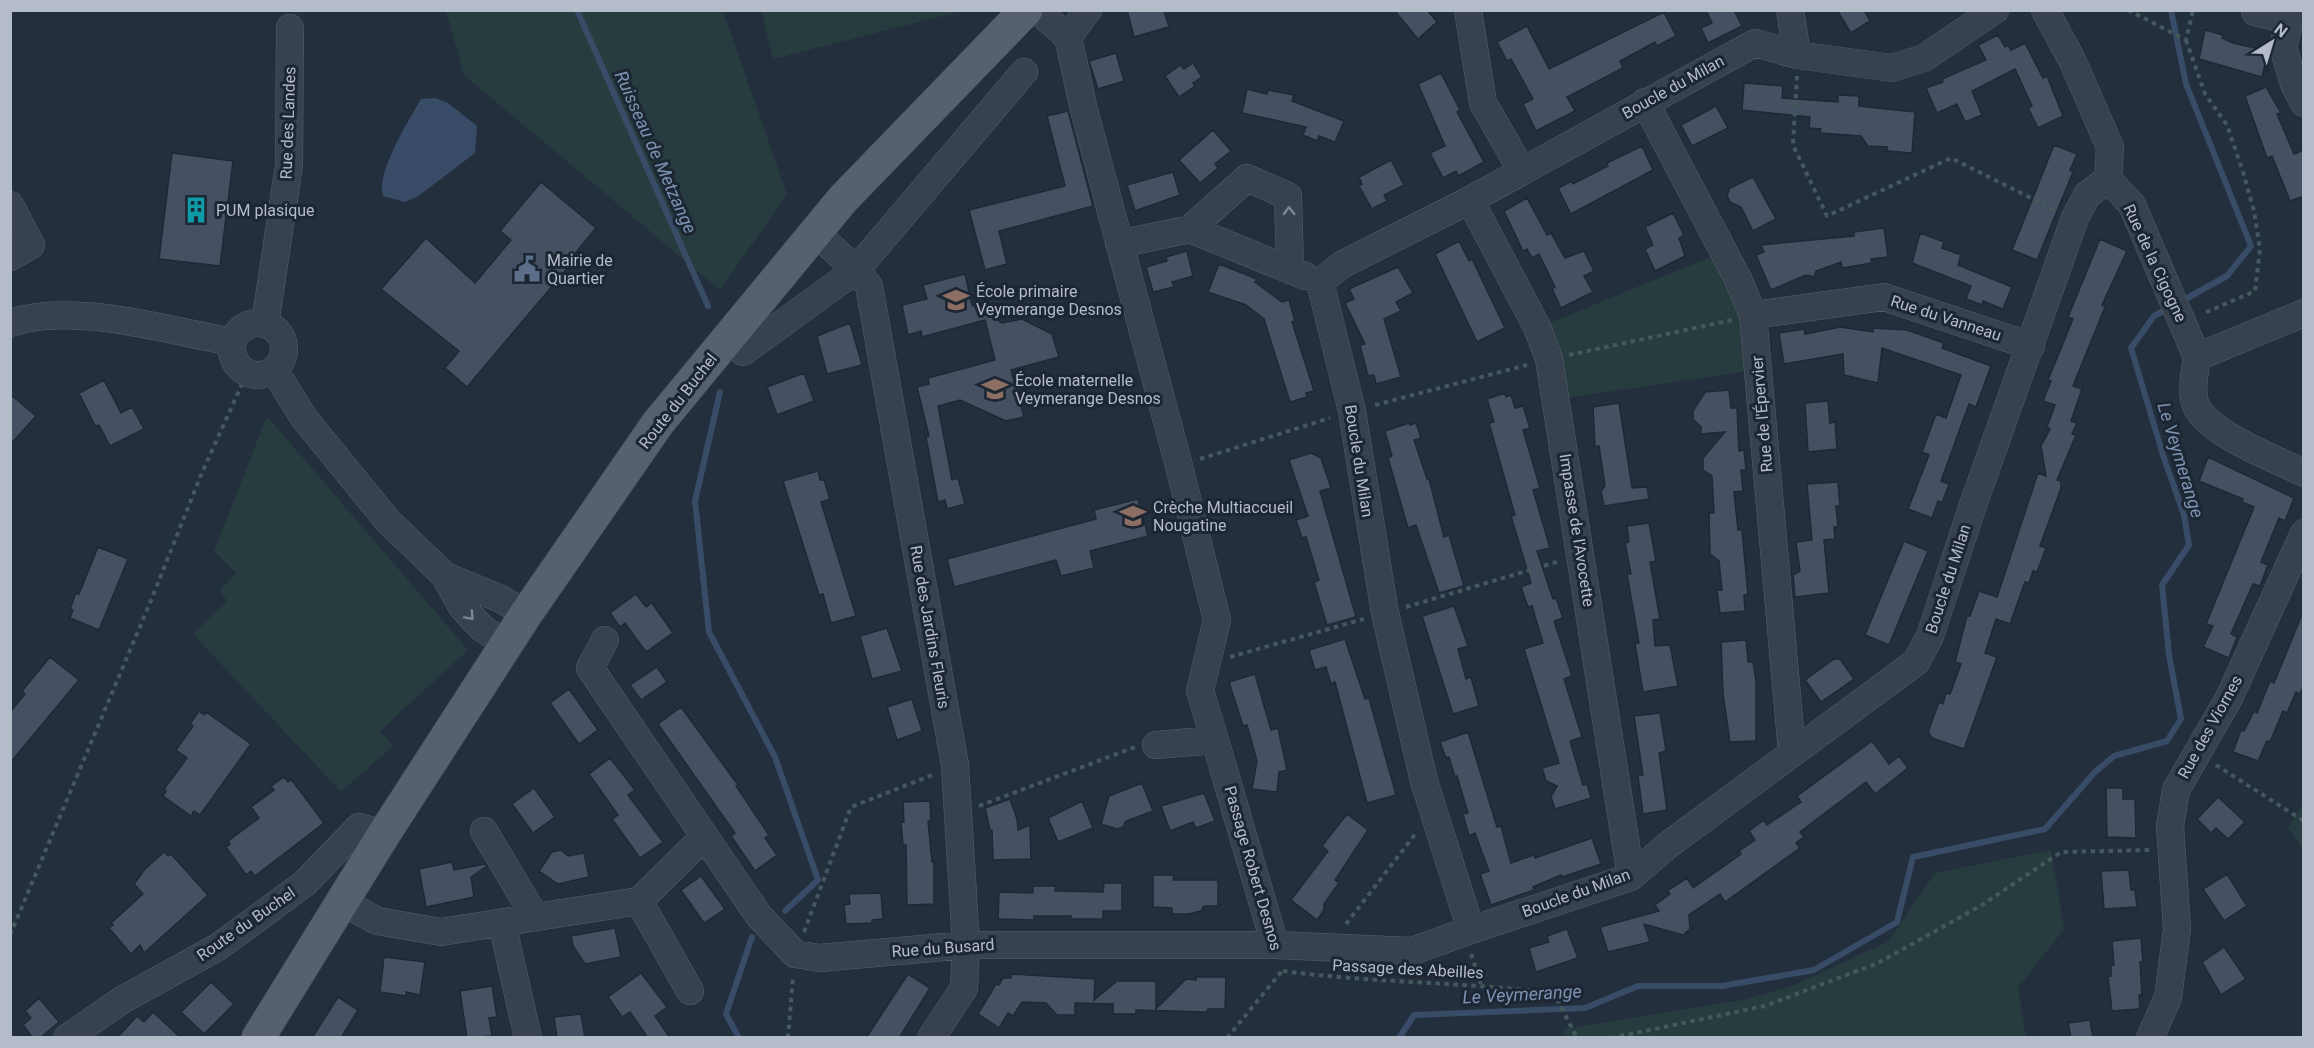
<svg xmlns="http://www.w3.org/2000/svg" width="2314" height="1048" viewBox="0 0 2314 1048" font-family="Roboto,sans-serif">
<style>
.green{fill:#263c3f}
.water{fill:#394c67}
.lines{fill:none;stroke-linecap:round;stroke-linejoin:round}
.stream{stroke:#394c67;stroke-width:6}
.building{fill:#455162;stroke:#1f2835;stroke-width:1.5}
.minor-casing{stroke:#565f6c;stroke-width:28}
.major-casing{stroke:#414a57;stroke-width:34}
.path{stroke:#44595c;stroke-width:4;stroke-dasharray:4.5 4.5;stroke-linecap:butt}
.minor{stroke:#38414e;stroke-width:27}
.major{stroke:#56606e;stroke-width:33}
.oneway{stroke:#7c8592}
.labels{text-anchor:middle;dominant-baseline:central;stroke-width:6;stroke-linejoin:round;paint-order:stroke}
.street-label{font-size:16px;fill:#b4bcc9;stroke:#1d2633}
.poi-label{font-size:16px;fill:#b4bcc9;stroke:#1d2633;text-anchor:start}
.water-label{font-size:18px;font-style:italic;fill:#7c92b1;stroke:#1d2633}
</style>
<rect width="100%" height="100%" fill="#242f3e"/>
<path class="green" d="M761,10H962V11L773,59Z
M446,11H723L787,194L720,290L464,75Z
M1713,256L1745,318L1749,371L1567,398L1559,344L1547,324Z
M267,416L468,650L380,731L393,746L341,792L193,634L227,601L220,590L236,573L214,551Z
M2303,805V849L2288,828Z
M2051,850L2064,929L2018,988L2026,1037H1565L1563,1029L1743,1000L1795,985L1889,941L1935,873Z"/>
<path class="water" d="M435,98L448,103L477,126L475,153L417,197L405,202L383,196C376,172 408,122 421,99Z"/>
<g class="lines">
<path class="stream" d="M577,10L708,306
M2171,10L2186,84L2251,246L2227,276L2180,302
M720,392L695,501L709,632L775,757L818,880L785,911
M739,1038L726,1014L752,937
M1399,1038L1414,1015L1585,1008L1638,986H1722L1814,970L1897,922L1913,857L2045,829L2095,772L2114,756L2167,741L2181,719L2169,655L2162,585L2189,545L2184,515L2163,455L2131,348L2154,316L2169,308"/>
</g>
<path class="building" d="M1127,10H1164L1169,27L1134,37Z
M1394,10H1427L1437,22L1418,39Z
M1706,10H1734L1742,26L1708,43L1701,28L1712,23Z
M1837,10H1864L1870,21L1851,33Z
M1664,12L1676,36L1657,46L1655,42L1620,61L1623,68L1567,97L1575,111L1536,131L1523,104L1533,99L1511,59L1507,61L1497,42L1527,26L1549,69Z
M2205,30L2223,35L2222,38L2233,43L2268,51L2262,77L2199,59Z
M1998,35L2005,47L2008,45L2011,50L2025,43L2043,78L2047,76L2063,116L2038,128L2028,108L2032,106L2015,69L1972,91L1982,115L1965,122L1957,104L1937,113L1926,88L1943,82L1942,79L1986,60L1978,45Z
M1116,53L1124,81L1098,89L1089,61Z
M1193,63L1202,77L1193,83L1195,86L1179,97L1165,76L1180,65L1184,69Z
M1441,73L1460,110L1457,112L1484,162L1458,176L1456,171L1443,178L1430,153L1445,146L1418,84Z
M1744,83L1783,86L1782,98L1838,102V95L1859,96V106L1915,112L1912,153L1887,151V147L1868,146L1861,136L1820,133L1821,129L1809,128L1810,117L1742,110Z
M2266,87L2281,113L2277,114L2294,154L2304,150V196L2290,201L2272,156L2267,158L2245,96Z
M1247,89L1267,94L1268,90L1294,95L1292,101L1344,121L1335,142L1319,136L1317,141L1303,135L1306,127L1242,113Z
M1716,106L1728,128L1692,146L1681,125Z
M1068,111L1093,206L999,231L1007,264L985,270L969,210L1065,186L1047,116Z
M1213,130L1231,151L1215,164L1218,168L1200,183L1179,160Z
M2054,145L2077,154L2070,170L2073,172L2037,260L2012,250Z
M1642,146L1653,170L1571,214L1558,188L1572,181L1573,184L1608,166L1607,163Z
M172,153L233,161L220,266L159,259Z
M1391,160L1404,185L1384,195L1387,201L1372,209L1359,186L1362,184L1359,177Z
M1173,172L1180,195L1135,211L1127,185Z
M1753,177L1776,219L1753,231L1741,207L1730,202L1727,195L1730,188Z
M541,182L596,228L568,262L571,264L467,387L445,368L459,351L381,289L426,238L475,283L511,240L500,231Z
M1527,198L1547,235L1551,233L1565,258L1584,251L1594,271L1584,276L1593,292L1561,308L1552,289L1555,287L1539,254L1532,258L1527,249L1523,251L1504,211Z
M1673,213L1684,235L1679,238L1685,256L1655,271L1645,249L1653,245L1645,227Z
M1884,228L1888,257L1871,259L1872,263L1842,268L1841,262L1816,271L1814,277L1806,275L1771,290L1756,255L1764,252L1761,245L1854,236V232Z
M1920,233L1944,242L1942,248L1961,255L1958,265L2012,287L2003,309L1983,301L1982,305L1966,299L1971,286L1912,263Z
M2100,239L2127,251L2102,305L2105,307L2073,386L2082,389L2071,421L2077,423L2072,434L2076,435L2057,480L2061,481V488L2040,546L2046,548L2037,572L2033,571L2029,583L2025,582L2010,624L1996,619L1985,653L1997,657L1964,749L1932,738L1928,732L1939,702L1943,704L1946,693L1950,694L1961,664L1955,662L1967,616H1970L1979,591L1997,597L2038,473L2046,476L2041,446L2050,429L2047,427L2055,405L2043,401L2051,381L2048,380L2073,319L2068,317Z
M1459,241L1469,261L1472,259L1505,328L1477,342L1435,254Z
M1187,251L1193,276L1172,282L1174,287L1153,292L1146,267L1167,261L1166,257Z
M1219,264L1257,279L1255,282L1282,302L1289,300L1295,321L1292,322L1314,391L1306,393L1307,397L1290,402L1264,319L1246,305L1208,292Z
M1398,267L1413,293L1396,302L1401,311L1384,319L1401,377L1376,384L1374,375L1368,376L1360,345L1365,344L1345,303L1354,299L1349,289Z
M965,274L972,305L1002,323L1022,319L1052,334L1059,357L1011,370L1024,417L1006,421L960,400L938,406L952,480L958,478L965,504L947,509L945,500L938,502L926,437L929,436L917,387L929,384L928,378L995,360L985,320L922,337L921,331L908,335L902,305L927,299L923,285Z
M850,323L862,365L827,374L817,336Z
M1840,327L1873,332V328L1907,330L1944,343L1942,348L1991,366L1976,407L1969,404L1941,481L1949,484L1942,503L1938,501L1932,518L1908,509L1929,455L1922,452L1936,414L1946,418L1961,375L1882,348L1878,383L1844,375L1843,354L1784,364L1779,333L1804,329L1805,334Z
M804,373L814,401L777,415L767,387Z
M104,380L121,413L132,407L144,429L110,446L99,425L95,426L79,393Z
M1729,390L1731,408H1737L1739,451L1744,450L1746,470H1741L1743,491L1734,492L1738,530H1742L1748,595H1744L1745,611L1720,613L1717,590H1722L1719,561L1710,554L1709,513H1714L1712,476L1703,470V458L1725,432L1701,434V427L1693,419V411L1705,392Z
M1505,393L1506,397L1511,395L1515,408L1523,406L1530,428L1523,430L1540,488L1533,490L1550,548L1537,551L1553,599L1556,598L1563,618L1554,621L1572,676L1564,679L1582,737L1570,741L1583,785L1587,784L1591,798L1555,809L1551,797L1557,786L1546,781L1542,768L1559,763L1524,649L1543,643L1532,606L1528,607L1521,587L1531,583L1511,516L1515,515L1489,423L1494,422L1487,399Z
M10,394L36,416L10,445Z
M1828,401L1830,423L1835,422L1837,449L1808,452L1805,403Z
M1619,403L1632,488L1647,487L1649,499L1604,506L1601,491L1605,486L1599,446L1595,447L1593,407Z
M1409,423L1410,425L1416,423L1421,438L1414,440L1427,479H1429L1444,537L1449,535L1464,586L1439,593L1416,525L1408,528L1388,458L1392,456L1385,431Z
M1311,453L1321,458L1331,488L1320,491L1356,617L1327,625L1314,582L1319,580L1306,537L1302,538L1296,520L1308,516L1289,460Z
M2208,457L2294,498L2285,521L2279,518L2261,562L2268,565L2260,586L2253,584L2231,634L2237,637L2229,658L2203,647L2213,626L2206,624L2254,507L2242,502L2243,499L2199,481Z
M818,471L820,480H824L830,499L821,502L856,616L831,623L823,594L819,595L783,481Z
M1838,482L1840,506H1836L1838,527H1834L1835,539L1824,540L1829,593L1795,597L1793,575L1800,571L1796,542L1812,540L1807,484Z
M1138,499L1148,536L1090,551L1094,568L1061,576L1056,560L954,587L947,559L1096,519L1094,510Z
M1649,523L1656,561L1650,562L1660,619L1653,620L1655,646L1670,645L1678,686L1643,692L1635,644L1639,643L1627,574H1631L1625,543L1629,542L1627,526Z
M1904,541L1928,551L1889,645L1865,635Z
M98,547L128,559L99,630L70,618L73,610L70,609L76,593L79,594Z
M636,594L646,607L652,603L673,633L646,652L625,623L620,627L610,613Z
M1454,606L1468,646L1458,649L1466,679L1471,677L1479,706L1453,714L1422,616Z
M2303,612L2304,685L2300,694L2296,692L2287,713L2283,711L2270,742L2267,741L2258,761L2233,752L2241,730L2244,731L2254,711L2257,713L2270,681L2274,683Z
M887,628L902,671L872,679L860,636Z
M1345,639L1365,699L1369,698L1396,795L1367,803L1335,682L1331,684L1326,667L1315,670L1309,650Z
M1746,640L1748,662H1753L1756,681V741L1730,742L1723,694L1721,642Z
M50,657L79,680L10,763V712L25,694L22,691Z
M1834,659H1840L1854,679L1821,702L1805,680Z
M657,667L667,682L641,700L630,685Z
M1255,674L1271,730L1278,728L1287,770L1279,772L1277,792L1252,789L1257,761L1247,725L1243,726L1229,682Z
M569,689L598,730L579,744L550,703Z
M912,699L922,731L897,740L887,707Z
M681,707L738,785L736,786L769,835L765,838L777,855L755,871L731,836L735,833L658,724Z
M199,711L204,715L206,712L251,744L200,815L194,811L191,816L163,796L166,791L164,789L187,758L176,750L193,726L190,724Z
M1660,713L1666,751L1659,753L1667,810L1643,814L1638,776L1643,775L1634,716Z
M1468,732L1497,827L1501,826L1511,863L1534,855L1535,858L1592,838L1601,864L1562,877L1561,875L1533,887L1534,890L1491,905L1480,874L1489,871L1475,833L1469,836L1463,814L1468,813L1457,776L1455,777L1449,757L1446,758L1440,742Z
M1872,741L1889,764L1899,756L1908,768L1875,794L1866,782L1800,832L1804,837L1796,843L1800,848L1725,902L1720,894L1689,915L1690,929L1683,935L1644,924L1650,942L1608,952L1600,927L1659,911L1655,905L1670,894L1667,891L1687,878L1693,888L1741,854L1739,851L1755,840L1749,831L1764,820L1767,825L1801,802L1797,796Z
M610,758L635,790L628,795L663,842L640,858L612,819L618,815L589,774Z
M284,777L288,782L291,779L324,823L255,876L251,871L246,875L226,847L230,844L228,841L259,818L251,807L274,790L271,786Z
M1142,783L1153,811L1126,821L1123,827L1117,829L1101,824L1109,796Z
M534,788L555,817L533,833L512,804Z
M2106,788H2123V799H2135L2136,838L2107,837Z
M1204,793L1215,821L1196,828L1193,822L1170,831L1161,806Z
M2218,797L2245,822L2228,839L2216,828L2211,833L2197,819Z
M1010,799L1017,819L1018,830L1030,825L1031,859L993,860L992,830H990L985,808Z
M930,801L931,821H928L932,862H934V904L907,905L906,845H903L901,822H904L903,802Z
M1082,801L1093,828L1058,842L1048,818Z
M1347,814L1368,830L1335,880L1339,883L1324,904V910L1317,920L1291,900L1328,851L1322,846Z
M561,850L568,856L584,853L589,877L558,884L539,871L552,852Z
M164,852L168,856L171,854L208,895L144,953L140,945L131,954L109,928L113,925L111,923L143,894L134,884L145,869Z
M452,862L454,870L485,864L487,866L471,877L474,897L426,907L419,869Z
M2129,870L2131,890H2135L2137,907L2104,909L2101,871Z
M2227,874L2247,906L2224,921L2203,889Z
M1153,875H1174L1173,880H1218V906H1204L1201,911L1189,914H1172V908L1153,907Z
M701,876L725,909L704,923L681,890Z
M1104,883H1122V911H1103V919H1071V916H1034V920L998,919L999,892L1033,893V886H1056L1055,891L1103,892Z
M881,893L883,919L872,920V923L846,924L844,905L850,904L849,894Z
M615,928L621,957L585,964L573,946L571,936Z
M1567,929L1578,958L1536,972L1529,948L1549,942L1547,936Z
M2141,938L2143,962H2140L2142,995H2139L2140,1009L2112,1011L2108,976H2111V965H2114L2112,941Z
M2224,947L2246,979L2221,995L2202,962Z
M384,957L425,962L420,995L406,992V996L380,992Z
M641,973L667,1007L655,1016L670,1038H648L630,1012L622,1017L608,997Z
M908,974L930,988L899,1038H866Z
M1011,974L1095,979L1094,1000L1117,981H1156V1009L1186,979L1196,980V977H1226L1225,1009H1208L1207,1012L1136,1010V1014H1113V1004L1075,1003V1015H1057L1046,1003L1022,1002L1013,1016L1008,1013L999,1028L978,1014L996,984L999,985L1003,978H1011Z
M211,982L234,1004L204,1034L181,1012Z
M492,986L497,1017L489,1018L492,1036L467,1038L460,991Z
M338,997L358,1010L341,1038H312Z
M39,998L59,1022L40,1038H33L23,1025L31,1018L25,1011Z
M153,1012L181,1038H117L137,1016L144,1022Z
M581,1014L585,1038H557L554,1017Z
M2090,1020L2093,1038H2071L2068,1023Z"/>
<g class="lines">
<g class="minor-casing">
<path id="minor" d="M1037,10L1068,37
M1468,10L1483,103L1522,171
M1790,10L1797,55
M1995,10L1924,58L1892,68L1797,55L1755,43L1470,200L1343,264L1320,282L1352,411L1385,613L1424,781L1471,930L1631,877L1668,845L1916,662L1930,636L1972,508L2075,218L2087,195L2108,179
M2045,10L2072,60L2110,147L2108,179L2132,205L2197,357C2195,370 2191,390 2195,403C2205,433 2276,459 2304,473
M2292,10L2283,47L2294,84L2304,103
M2255,12L2289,20
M1068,37L1084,110L1179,466L1217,620L1200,691L1215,740
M1068,37L1088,10
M1645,102L1738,279L1753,315L1792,752
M1470,200L1537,327L1549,359L1631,877
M10,205L31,245L10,257
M1190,229L1305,276
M815,232L856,270L869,286L955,765L966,945L964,988L931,1038
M1119,244L1190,229L1247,178L1288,196L1290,269
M1753,315L1884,297L2031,346
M10,323C74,301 168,331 233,342
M232 349a26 26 0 1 1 52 0a26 26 0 1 1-52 0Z
M265,324L289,165L290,28
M743,352L856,270L1024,72
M2197,357L2304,313
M274,370L304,418L387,520L445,576L462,607L482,628L507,646
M445,576L501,599L526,614
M605,640L590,668L759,916L795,954L820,958L966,945H1275L1412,951L1471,930
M1156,745L1215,740L1275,945
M484,831L535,917
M639,901L690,991
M343,902L377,921L441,932L639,901L704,837
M502,923L528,1038
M67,1038L122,1000L218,947L305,883L359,827L384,834
M2150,1038L2168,997L2177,929L2170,826L2176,790L2229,698L2304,533"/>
</g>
<g class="major-casing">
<path id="major" d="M258,1038L384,834L526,614L658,423L843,199L1026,10"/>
</g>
<path class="path" d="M2128,10L2186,40L2193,10
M2186,40L2205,94L2227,125L2243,172L2254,211L2260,249L2255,291L2202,314
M1797,76L1793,145L1827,216L1951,158L2055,210
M1569,355L1732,320
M1375,405L1527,365
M1200,459L1330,418
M1406,607L1560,561
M1230,657L1364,619
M2216,765L2304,821
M979,806L1135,747
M1346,924L1416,833
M804,932L851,807L935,774
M10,935L152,598L201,475L242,384
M1471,954L1481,984
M1283,971C1373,983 1464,982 1554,993L1577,1038
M788,1038L793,977
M1227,1038L1282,971L1281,968
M1611,1038L1765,1006L1878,963L1982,905L2061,852L2150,850"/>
<use href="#minor" class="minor"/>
<use href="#major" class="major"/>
</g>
<defs><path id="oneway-chevron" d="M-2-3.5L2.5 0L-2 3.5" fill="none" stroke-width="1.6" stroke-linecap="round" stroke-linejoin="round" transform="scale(1.5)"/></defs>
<g class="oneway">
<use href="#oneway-chevron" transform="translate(1289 211) rotate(-91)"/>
<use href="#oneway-chevron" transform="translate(470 616) rotate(47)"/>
</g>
<defs>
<g id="building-bare" transform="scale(2.07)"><path d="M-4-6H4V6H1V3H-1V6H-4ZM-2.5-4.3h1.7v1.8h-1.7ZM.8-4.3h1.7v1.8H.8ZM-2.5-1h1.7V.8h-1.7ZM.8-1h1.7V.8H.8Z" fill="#0f9aa8" stroke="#1d2633" stroke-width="2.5" paint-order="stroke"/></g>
<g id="civic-bare" transform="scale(2.07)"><path d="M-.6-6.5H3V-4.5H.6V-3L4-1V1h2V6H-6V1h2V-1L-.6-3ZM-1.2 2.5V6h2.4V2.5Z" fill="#5c6f8a" stroke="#1d2633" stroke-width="2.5" paint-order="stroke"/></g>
<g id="school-bare" transform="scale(2.07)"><path d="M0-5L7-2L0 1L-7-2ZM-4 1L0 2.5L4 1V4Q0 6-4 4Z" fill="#8d6e63" stroke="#1d2633" stroke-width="2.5" paint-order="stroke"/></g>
</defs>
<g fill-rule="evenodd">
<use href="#building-bare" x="196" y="210"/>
<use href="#civic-bare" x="527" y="269"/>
<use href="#school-bare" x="956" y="300"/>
<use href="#school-bare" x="995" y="389"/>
<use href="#school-bare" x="1133" y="516"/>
</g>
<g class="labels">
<g class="street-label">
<text transform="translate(1673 87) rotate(-29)">Boucle du Milan</text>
<text transform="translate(288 123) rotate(-88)">Rue des Landes</text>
<text transform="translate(2155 263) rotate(65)">Rue de la Cigogne</text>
<text transform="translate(1946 318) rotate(18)">Rue du Vanneau</text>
<text transform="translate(678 401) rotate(-52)">Route du Buchel</text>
<text transform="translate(1762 414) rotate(-95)">Rue de l'Épervier</text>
<text transform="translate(1359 461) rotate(81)">Boucle du Milan</text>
<text transform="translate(1577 530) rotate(81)">Impasse de l'Avocette</text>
<text transform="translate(1948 579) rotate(-72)">Boucle du Milan</text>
<text transform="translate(930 627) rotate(80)">Rue des Jardins Fleuris</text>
<text transform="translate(2210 727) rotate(-61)">Rue des Viornes</text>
<text transform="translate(1253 868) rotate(74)">Passage Robert Desnos</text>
<text transform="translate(1576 893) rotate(-20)">Boucle du Milan</text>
<text transform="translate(246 924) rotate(-35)">Route du Buchel</text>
<text transform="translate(943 948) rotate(-4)">Rue du Busard</text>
<text transform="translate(1408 969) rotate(3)">Passage des Abeilles</text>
</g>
<g class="poi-label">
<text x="216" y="210">PUM plasique</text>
<text x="547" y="260">Mairie de<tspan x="547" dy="18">Quartier</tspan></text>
<text x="976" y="291">École primaire<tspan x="976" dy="18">Veymerange Desnos</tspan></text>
<text x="1015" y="380">École maternelle<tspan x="1015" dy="18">Veymerange Desnos</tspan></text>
<text x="1153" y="507">Crèche Multiaccueil<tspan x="1153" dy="18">Nougatine</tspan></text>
</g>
<g class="water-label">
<text transform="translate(656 152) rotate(66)">Ruisseau de Metzange</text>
<text transform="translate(2181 460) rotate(73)">Le Veymerange</text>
<text transform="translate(1522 994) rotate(-3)">Le Veymerange</text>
</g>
</g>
<rect width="2314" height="1048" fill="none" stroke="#b4bcc9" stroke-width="24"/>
<g transform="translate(2272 42) rotate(37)" stroke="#1d2633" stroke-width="4.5" paint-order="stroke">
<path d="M0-4.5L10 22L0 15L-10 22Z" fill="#b4bcc9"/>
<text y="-9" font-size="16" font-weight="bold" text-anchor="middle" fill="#b4bcc9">N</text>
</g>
</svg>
